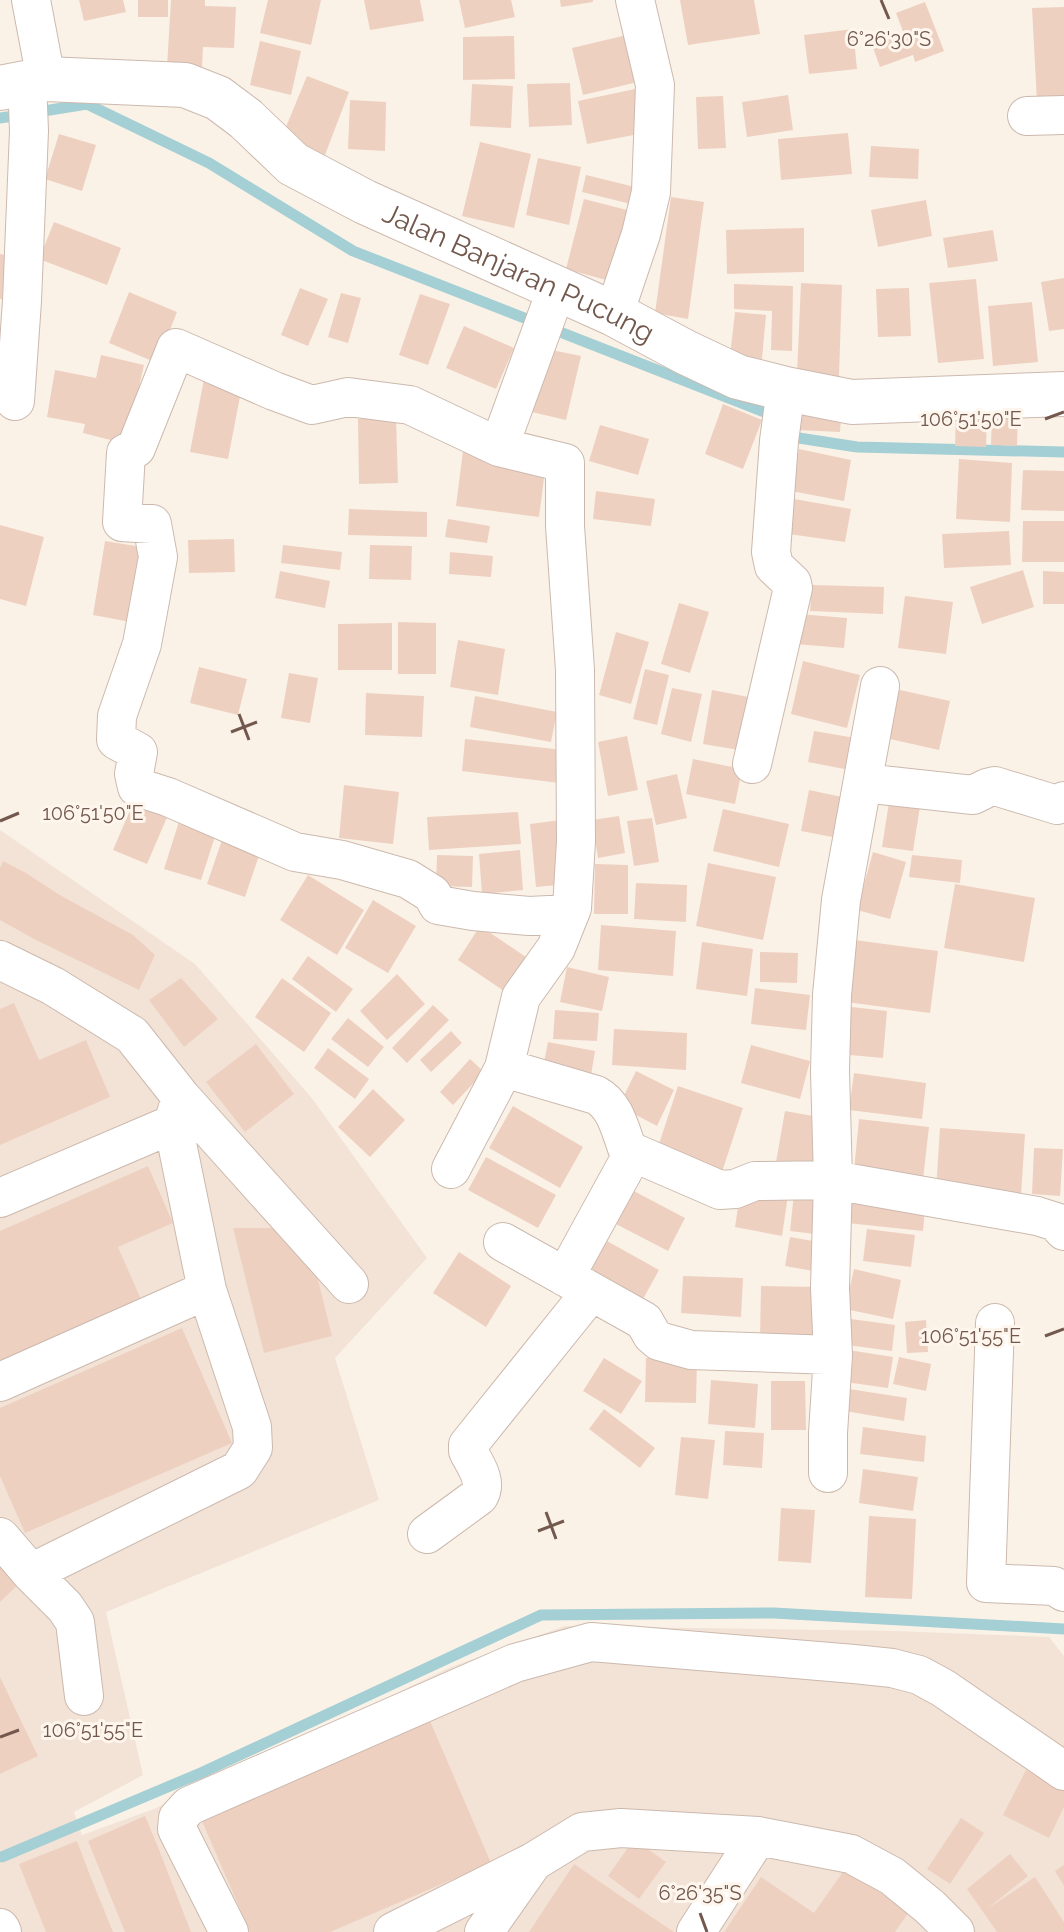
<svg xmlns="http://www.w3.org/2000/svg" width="1064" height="1932" viewBox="0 0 1064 1932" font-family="Raleway,sans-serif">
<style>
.residential{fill:#f2e3d6}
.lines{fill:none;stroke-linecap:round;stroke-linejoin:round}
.stream{stroke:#a4cfd4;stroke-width:11}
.building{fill:#eed0c1}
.minor-casing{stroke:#ccb9ae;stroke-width:40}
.tertiary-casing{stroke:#ccb9ae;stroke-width:46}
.minor{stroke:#fff;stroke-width:38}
.tertiary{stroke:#fff;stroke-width:44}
.ticks{fill:none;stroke:#72584d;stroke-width:3}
.labels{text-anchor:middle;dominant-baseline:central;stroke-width:6;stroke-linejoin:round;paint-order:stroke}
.street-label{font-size:28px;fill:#72584d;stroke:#fef6ed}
.ticks-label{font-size:20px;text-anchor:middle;fill:#72584d;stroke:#fef6ed;stroke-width:6;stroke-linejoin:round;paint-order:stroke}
</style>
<rect width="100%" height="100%" fill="#fbf2e7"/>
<path class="residential" d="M0,830L195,964L311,1097L427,1258L335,1358L379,1500L106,1612L143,1775L74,1812L82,1835L154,1809L451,1667L565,1626L895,1631L1049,1637L1064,1656V1932H0Z"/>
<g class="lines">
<path class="stream" d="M0,118L87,104L209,163L353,251L767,413L770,421
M786,436L857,447L1064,452
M2,1857L203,1772L541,1615L774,1613L1064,1629"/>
</g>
<path class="building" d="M79,0H123L126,12L84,21Z
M138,0H168V17H138Z
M171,0H205V6L236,7L234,48L203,47L202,68L167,67Z
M268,0H321L311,45L260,33Z
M364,0H420L424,21L370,30Z
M459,0H511L515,17L465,28Z
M560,0H593V2L561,7Z
M680,0H754L760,34L688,45Z
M925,2L944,51L915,62L913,55L880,67L872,45L904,34L896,13Z
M1064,7V101L1037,102L1032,8Z
M853,29L857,69L809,74L804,35Z
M631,34L642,81L583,95L572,48Z
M514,36L515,79L463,80V37Z
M260,41L301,51L291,95L250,85Z
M307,76L349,92L320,168L281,139Z
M570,83L572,125L529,127L527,84Z
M472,84L513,86L511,128L470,126Z
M635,89L644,133L587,144L578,101Z
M788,95L793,130L747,137L742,102Z
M723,96L726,148L698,149L696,97Z
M350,100L386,102L385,151L348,149Z
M848,133L852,174L781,180L778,139Z
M59,134L96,145L82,191L45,179Z
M480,142L531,154L514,228L462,216Z
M871,146L919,149L918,179L869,177Z
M538,158L581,167L569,225L526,215Z
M586,175L639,188L635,205L582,192Z
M671,197L704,202L688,319L655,313Z
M584,199L635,212L617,283L566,269Z
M926,200L932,236L878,247L871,210Z
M54,222L121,248L107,285L39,259Z
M804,228V272L727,274L726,230Z
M993,230L998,261L948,268L943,238Z
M0,254L6,255L2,299H0Z
M1064,278V329L1049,331L1041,282Z
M976,279L984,359L938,363L929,283Z
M801,283L842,285L839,376L797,374Z
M734,284L793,286L792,351L771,350L772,311L734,309Z
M300,288L328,299L308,346L281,335Z
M909,288L911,336L878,337L876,289Z
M129,292L177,312L157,363L109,343Z
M341,293L361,298L348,343L328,337Z
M420,294L450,304L428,365L399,355Z
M1032,302L1038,362L993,366L988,306Z
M735,312L766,315L762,359L730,356Z
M464,326L514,348L496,389L446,368Z
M537,347L581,356L566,420L523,410Z
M101,355L144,365L126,444L83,433L85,424L47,417L55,370L96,378Z
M204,379L242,386L228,459L190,452Z
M723,404L762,420L743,469L705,454Z
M992,410L1018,411L1017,446L991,445Z
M956,414H987L986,447L955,446Z
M798,415L841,417L840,432L797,430Z
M396,418L398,483L359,484L358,419Z
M600,425L649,439L638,475L589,461Z
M799,449L851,460L844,501L791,491Z
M463,451L546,463L539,517L456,506Z
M959,459L1012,463L1010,522L956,519Z
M1023,470L1064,471V511L1021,510Z
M596,491L655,499L651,526L593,519Z
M794,499L851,509L845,542L789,534Z
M349,509L427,512V537L348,535Z
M448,519L490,526L487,543L445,537Z
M1023,521H1064V562H1022Z
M0,525L44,537L26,606L0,599Z
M1009,531L1011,565L944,568L942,534Z
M234,539L235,572L189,573L188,540Z
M105,541L148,548L136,623L93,615Z
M283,545L342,552L340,570L281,563Z
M370,545L412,546L411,580L369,579Z
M450,552L493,556L491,577L449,574Z
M1023,570L1034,607L982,624L970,587Z
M280,571L330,581L325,608L275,598Z
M1043,571L1064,572V604H1043Z
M812,585L884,587L883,614L810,611Z
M905,596L953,602L946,654L898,648Z
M679,603L709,612L690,673L661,664Z
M798,614L847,618L844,648L795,644Z
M398,622L436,623V674H398Z
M392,623V670H338V624Z
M616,632L649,642L631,704L599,695Z
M458,640L505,649L498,695L450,687Z
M803,661L860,675L847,728L791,714Z
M199,667L247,679L238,715L190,703Z
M645,669L669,675L657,725L633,719Z
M289,673L318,678L310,723L281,718Z
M672,688L702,694L691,742L661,734Z
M891,688L950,701L939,750L881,737Z
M712,690L754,698L745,751L703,744Z
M366,693L424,696L422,737L365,735Z
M475,696L557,712L551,742L470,727Z
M814,731L861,739L855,771L808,762Z
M627,736L638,790L608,796L598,742Z
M465,739L563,750L560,783L462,771Z
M693,759L742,769L735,804L686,794Z
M677,774L687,818L656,825L646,781Z
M344,785L399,792L393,844L339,838Z
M809,790L856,800L848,840L801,831Z
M890,796L921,800L913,851L882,847Z
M134,801L168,815L147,864L113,850Z
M723,809L789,824L779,867L713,851Z
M182,812L219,824L201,880L164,869Z
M518,812L521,844L429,850L427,817Z
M619,816L625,853L598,858L592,820Z
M652,818L659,862L634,866L627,821Z
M561,820L568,884L536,887L530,824Z
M225,831L263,844L245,897L207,884Z
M520,850L523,890L482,894L479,854Z
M873,852L906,862L890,919L857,910Z
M437,855L473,856L472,887L436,886Z
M912,855L962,860L960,883L909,877Z
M3,861L26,873L58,894L133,935L155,955L139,990L34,939L0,920V868Z
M708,863L776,877L763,940L696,926Z
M595,864L628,865V914H594Z
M308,875L364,910L337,955L280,920Z
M636,883L687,885L686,922L634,919Z
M955,884L1035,898L1024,962L944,948Z
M373,900L416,926L388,973L345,948Z
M601,925L676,931L673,976L598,970Z
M480,926L526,957L504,991L458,960Z
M854,940L938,951L930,1013L846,1002Z
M702,942L753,949L747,996L696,989Z
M760,952L798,953L797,983L760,982Z
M308,956L353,989L336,1012L292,979Z
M567,967L609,977L602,1011L560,1002Z
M397,974L425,1004L387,1040L360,1011Z
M181,978L218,1019L184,1047L149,1000Z
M282,978L331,1013L304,1052L255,1017Z
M755,988L810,995L806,1030L751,1024Z
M14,1003L39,1060L86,1040L110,1097L0,1145V1009Z
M433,1005L449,1020L407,1063L392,1048Z
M843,1006L887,1011L883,1058L839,1054Z
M555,1010L599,1013L597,1041L553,1039Z
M348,1018L384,1047L368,1067L331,1039Z
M614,1029L687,1033L686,1070L612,1065Z
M451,1031L462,1043L431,1072L420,1060Z
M548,1042L595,1051L590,1081L542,1072Z
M256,1044L294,1094L245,1132L206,1082Z
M751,1045L810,1061L800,1099L741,1083Z
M328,1048L369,1079L355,1099L314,1068Z
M470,1059L484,1072L453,1105L440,1092Z
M636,1071L674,1090L657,1126L619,1106Z
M854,1073L926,1083L922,1119L849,1110Z
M678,1086L743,1108L721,1175L656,1153Z
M373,1089L405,1120L370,1157L338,1127Z
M513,1106L583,1147L560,1188L489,1148Z
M785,1111L824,1118L815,1169L776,1162Z
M859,1119L929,1127L922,1188L853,1180Z
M940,1128L1025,1134L1021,1195L936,1190Z
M1034,1148L1063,1149L1060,1196L1032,1194Z
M486,1157L556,1195L538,1228L468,1190Z
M148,1166L173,1223L118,1247L143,1304L0,1367V1231Z
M795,1184L820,1187L815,1234L790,1231Z
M741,1187L788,1195L782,1236L735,1227Z
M632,1190L685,1218L668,1251L614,1223Z
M850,1199L925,1208L923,1231L847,1223Z
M233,1228H278L315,1268L332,1336L264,1353Z
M867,1229L915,1235L911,1267L863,1261Z
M598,1236L659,1270L637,1310L576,1276Z
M790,1237L824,1243L819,1272L785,1266Z
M459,1252L511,1286L486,1327L433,1293Z
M854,1269L901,1280L893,1319L845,1309Z
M683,1276L743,1278L741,1317L681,1313Z
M761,1286L818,1287L817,1340L760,1338Z
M851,1319L895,1325L892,1351L847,1345Z
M926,1320L928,1352L907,1353L905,1322Z
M182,1328L232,1443L25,1533L0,1476V1408Z
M842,1349L893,1357L888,1388L838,1381Z
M899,1357L931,1364L926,1391L893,1384Z
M604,1358L642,1381L621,1414L583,1391Z
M646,1358L697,1360L696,1403L645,1402Z
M711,1380L758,1384L755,1428L708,1424Z
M771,1381H805L806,1430H771Z
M843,1388L907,1398L904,1421L839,1410Z
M604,1409L655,1448L640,1468L589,1429Z
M863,1427L926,1436L924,1462L860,1454Z
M725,1431L764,1433L762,1468L723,1465Z
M681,1437L715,1440L708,1499L675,1495Z
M863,1469L918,1477L913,1511L859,1503Z
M781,1508L815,1510L811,1563L778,1561Z
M869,1516L916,1519L912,1599L865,1597Z
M0,1557L23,1580L0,1602Z
M0,1677L38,1756L0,1774Z
M430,1721L491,1863L330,1932H250L201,1819Z
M1026,1770L1064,1789V1807L1049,1838L1003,1815Z
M145,1816L158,1847L191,1932H125L88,1841Z
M961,1818L984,1833L950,1884L927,1869Z
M634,1839L666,1862L639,1899L608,1876Z
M77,1841L91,1878L113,1932H46L19,1864Z
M1010,1854L1028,1876L987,1909L1035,1877L1064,1922V1932H997L967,1889Z
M574,1864L622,1897L674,1932H529Z
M1064,1865V1886L1055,1871Z
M845,1869L909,1912L895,1932H724L761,1877L814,1913Z"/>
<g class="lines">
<g class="minor-casing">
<path id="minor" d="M31,0L46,79
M1027,116L1064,115
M614,314L641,234L651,192L655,85L635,0
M15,401L22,301L29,131L27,81
M499,447L557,288
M752,764L793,588L792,583L774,566L771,552L779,441L786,389
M863,783L973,795L987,788L995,786L1057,805L1064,801
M0,960L53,986L132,1035L181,1097L349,1284
M504,1068L596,1095C615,1105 620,1129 627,1148L630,1151L720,1190L735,1189L755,1181L833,1180L1037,1216L1056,1222L1064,1231
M451,1169L504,1068L521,997L556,948L572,908L576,841L575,670L565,526V463L499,447L410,405L348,397L312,405L274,391L176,348L136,448L126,453L122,522L152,524L158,557L142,644L117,716L116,740L138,752L134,774L137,787L168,797L295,852L342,860L408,879L432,894L438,905L473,911L529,916L569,914
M0,1198L173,1124
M503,1242L644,1321L652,1335L659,1341L691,1350L833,1355
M565,1277L633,1153
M995,1323L986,1583L1054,1586L1064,1592
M0,1382L207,1290
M828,1473V1433L833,1355L830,1288L833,1180L830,1071L832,995L841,900L880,686
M427,1534L479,1496C488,1481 475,1465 468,1451V1445L591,1292
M0,1537L31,1573L65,1607L75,1622L84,1696
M31,1573L239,1470L253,1448L252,1427L207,1290L173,1124L181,1097
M0,1928L2,1932
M229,1932L177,1829L178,1818L189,1806L515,1663L591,1642L854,1664L892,1668L919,1675L943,1688L1064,1771
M393,1932L533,1862L582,1832L621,1828L758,1836L851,1854L892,1876L930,1907L955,1932
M484,1932L531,1865
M696,1932L758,1836"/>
</g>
<g class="tertiary-casing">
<g id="tertiary">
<path id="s1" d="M0,88L46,79L185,85L218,98L246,119L293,164L365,202L614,314L685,352L738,377L786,389L852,402L1064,394"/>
</g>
</g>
<use href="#minor" class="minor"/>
<use href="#tertiary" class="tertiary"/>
</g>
<path class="ticks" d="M881,0L889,19M1045,419L1064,412M239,714L249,740M231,732L257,722M0,821L19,813M1045,1336L1064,1329M546,1512L556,1539M538,1531L564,1521M0,1737L19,1730M700,1913L707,1932"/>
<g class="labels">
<g class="street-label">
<text stroke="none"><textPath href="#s1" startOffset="572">Jalan Banjaran Pucung</textPath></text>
</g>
</g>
<g class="ticks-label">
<text x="889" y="46">6°26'30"S</text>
<text x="971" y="426">106°51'50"E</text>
<text x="93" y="820">106°51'50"E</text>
<text x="971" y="1343">106°51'55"E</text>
<text x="93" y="1737">106°51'55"E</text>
<text x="700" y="1900">6°26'35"S</text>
</g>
</svg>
